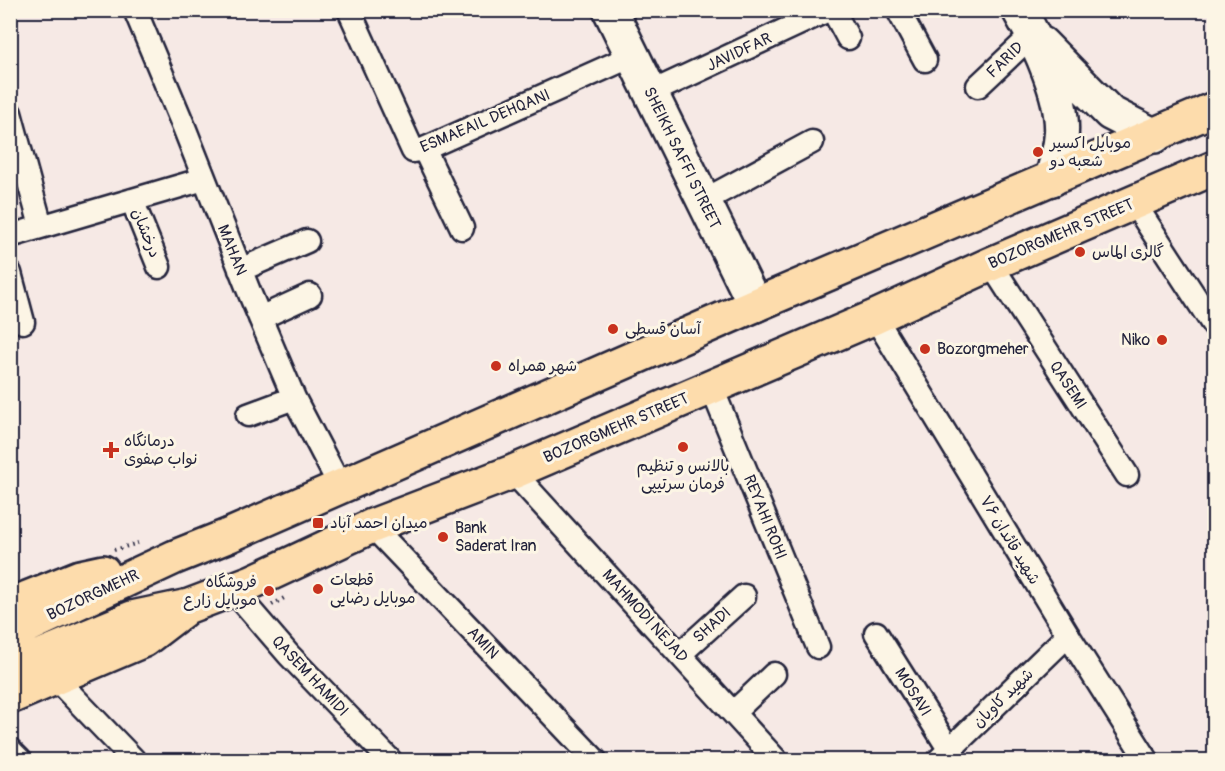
<svg xmlns="http://www.w3.org/2000/svg" width="1225" height="771" viewBox="0 0 1225 771" font-family="Pangolin,'Playpen Sans Arabic',sans-serif">
<style>
.lines{fill:none;stroke-linecap:round;stroke-linejoin:round}
.street-casing{stroke:#22223b;stroke-width:27}
.secondary-casing{stroke:#22223b;stroke-width:38}
.primary-casing{stroke:#22223b;stroke-width:38}
.path{stroke:#22223b;stroke-width:4;stroke-dasharray:1.5 4.5;stroke-linecap:butt}
.street{stroke:#fcf5e5;stroke-width:22}
.secondary{stroke:#fcf5e5;stroke-width:33}
.primary{stroke:#fddcac;stroke-width:33}
.poi-dot{fill:#c8321e;stroke:#fcf5e5;stroke-width:2}
.labels{text-anchor:middle;dominant-baseline:central;stroke-width:6;stroke-linejoin:round;paint-order:stroke}
.street-label{font-size:16px;fill:#22223b;stroke:#fcf5e5}
.poi-label{font-size:16px;fill:#22223b;stroke:#fcf5e5;text-anchor:start}
</style>
<rect width="100%" height="100%" fill="#f6e9e5"/>
<filter id="ink" filterUnits="userSpaceOnUse"><feTurbulence type="fractalNoise" baseFrequency=".0167" numOctaves="2"/><feDisplacementMap in="SourceGraphic" scale="12" xChannelSelector="R" yChannelSelector="G"/><feConvolveMatrix kernelMatrix="1 2 1 2 8 2 1 2 1" color-interpolation-filters="sRGB"/></filter>
<g filter="url(#ink)">
<g class="lines">
<g class="street-casing">
<path id="street" d="M135,10L184,127L250,294L294,398L340,486
M349,10L413,151L424,149L632,56
M833,10L848,38
M898,10L925,60
M978,86L1033,34
M650,93L828,10
M10,113L41,226
M424,149L462,228
M132,200L159,267
M703,201L812,142
M1134,203L1214,326
M10,236L204,179
M991,264L1127,475
M240,270L307,241
M10,273L23,322
M875,317L1068,635L1147,760
M260,318L310,295
M711,386L818,647
M248,415L294,398
M513,472L776,760
M372,526L595,760
M232,589L289,655L390,760
M876,633L956,760
M680,654L744,596
M56,679L134,760
M733,713L774,674
M10,750L20,760
M939,760L1068,635"/>
</g>
<g class="secondary-casing">
<path id="secondary" d="M610,10L755,305
M1019,10C1038,42 1066,101 1061,138C1060,151 1055,165 1052,179
M1042,44L1110,113L1155,136"/>
</g>
<g class="primary-casing">
<path id="primary" d="M10,605L80,577L103,572
M10,634L175,557L230,535L755,305L1214,109
M10,669L132,618L189,606L252,582L372,526L513,472L875,317L991,264L1214,168
M10,697L144,640L182,611"/>
</g>
<path class="path" d="M114,550L138,543
M272,605L286,597"/>
<use href="#street" class="street"/>
<use href="#secondary" class="secondary"/>
<use href="#primary" class="primary"/>
</g>
</g>
<g class="poi-dot">
<circle cx="1038" cy="152" r="6"/>
<circle cx="1080" cy="252" r="6"/>
<circle cx="613" cy="329" r="6"/>
<circle cx="1162" cy="340" r="6"/>
<circle cx="925" cy="349" r="6"/>
<circle cx="496" cy="366" r="6"/>
<circle cx="683" cy="447" r="6"/>
<path d="M108 441h6v6h6v6h-6v6h-6v-6h-6v-6h6z"/>
<rect x="312" y="517" width="12" height="12" rx="3"/>
<circle cx="443" cy="537" r="6"/>
<circle cx="318" cy="589" r="6"/>
<circle cx="269" cy="591" r="6"/>
</g>
<g class="labels">
<g class="street-label">
<text transform="translate(739 52) rotate(-25)">JAVIDFAR</text>
<text transform="translate(1005 60) rotate(-44)">FARID</text>
<text transform="translate(485 121) rotate(-23)">ESMAEAIL DEHQANI</text>
<text transform="translate(682 158) rotate(64)">SHEIKH SAFFI STREET</text>
<text transform="translate(146 233) rotate(68)">درخشان</text>
<text transform="translate(1061 234) rotate(-23)">BOZORGMEHR STREET</text>
<text transform="translate(232 250) rotate(68)">MAHAN</text>
<text transform="translate(1068 385) rotate(57)">QASEMI</text>
<text transform="translate(616 428) rotate(-23)">BOZORGMEHR STREET</text>
<text transform="translate(765 517) rotate(68)">REYAHI ROHI</text>
<text transform="translate(1010 540) rotate(59)">شهید قائدان ۷۶</text>
<text transform="translate(93 595) rotate(-25)">BOZORGMEHR</text>
<text transform="translate(645 616) rotate(48)">MAHMODI NEJAD</text>
<text transform="translate(712 625) rotate(-42)">SHADI</text>
<text transform="translate(483 643) rotate(46)">AMIN</text>
<text transform="translate(310 676) rotate(47)">QASEM HAMIDI</text>
<text transform="translate(913 692) rotate(58)">MOSAVI</text>
<text transform="translate(1003 698) rotate(-44)">شهید کاویان</text>
</g>
<g class="poi-label">
<text x="1050" y="143">موبایل اکسیر<tspan x="1050" dy="18">شعبه دو</tspan></text>
<text x="1092" y="252">گالری الماس</text>
<text x="625" y="329">آسان قسطی</text>
<text x="1150" y="340" text-anchor="end">Niko</text>
<text x="937" y="349">Bozorgmeher</text>
<text x="508" y="366">شهر همراه</text>
<text x="124" y="441">درمانگاه<tspan x="124" dy="18">نواب صفوی</tspan></text>
<text x="683" y="466" text-anchor="middle">بالانس و تنظیم<tspan x="683" dy="18">فرمان سرتیپی</tspan></text>
<text x="330" y="523">میدان احمد آباد</text>
<text x="455" y="528">Bank<tspan x="455" dy="18">Saderat Iran</tspan></text>
<text x="330" y="580">قطعات<tspan x="330" dy="18">موبایل رضایی</tspan></text>
<text x="257" y="582" text-anchor="end">فروشگاه<tspan x="257" dy="18">موبایل زارع</tspan></text>
</g>
</g>
<rect width="1225" height="771" fill="none" stroke="#fcf5e5" stroke-width="36"/>
<rect x="18" y="18" width="1189" height="735" fill="none" stroke="#22223b" stroke-width="2" filter="url(#ink)"/>
</svg>
